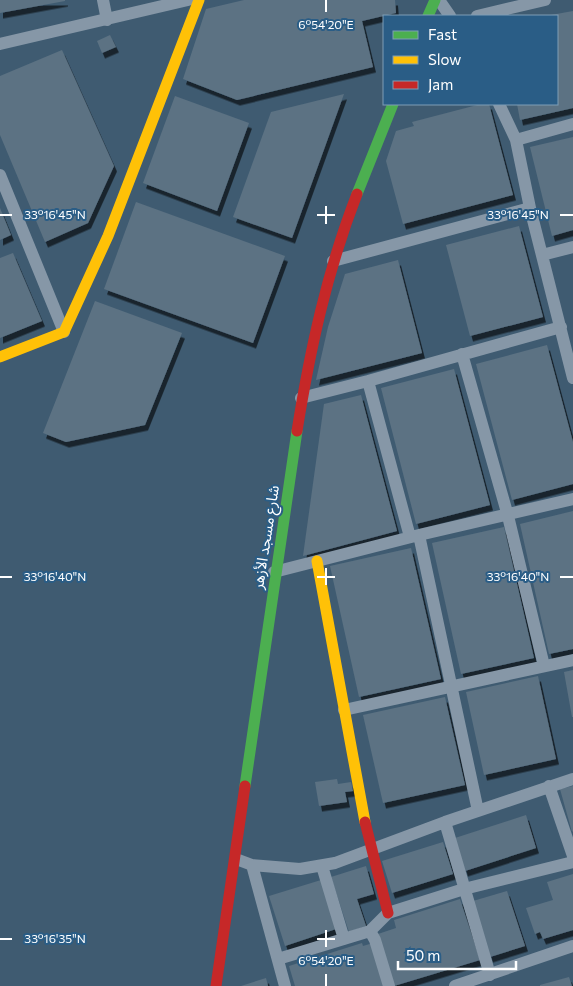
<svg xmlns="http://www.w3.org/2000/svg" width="573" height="986" viewBox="0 0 573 986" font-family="Commissioner,'Noto Sans Arabic',sans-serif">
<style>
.building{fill:#5c7283;filter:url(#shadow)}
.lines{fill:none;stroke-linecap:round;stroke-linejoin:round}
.street{stroke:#8697a7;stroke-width:12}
.fast{stroke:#4caf50;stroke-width:11}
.slow{stroke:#ffc107;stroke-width:11}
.jam{stroke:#c62828;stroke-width:11}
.ticks{fill:none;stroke:#fff;stroke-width:2}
.labels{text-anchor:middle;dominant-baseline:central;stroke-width:4;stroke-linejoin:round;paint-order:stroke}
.street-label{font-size:15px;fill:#fff;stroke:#2a5d86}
.ticks-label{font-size:12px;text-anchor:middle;fill:#fff;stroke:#2a5d86;stroke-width:4;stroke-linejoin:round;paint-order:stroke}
</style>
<defs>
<filter id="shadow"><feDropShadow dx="3" dy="5.5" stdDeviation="0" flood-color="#0009"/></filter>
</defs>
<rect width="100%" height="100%" fill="#3f5b71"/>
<path class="building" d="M0,0H65V1L0,13Z
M244,0H395L396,13L362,21L373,67L237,100L183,79L206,9Z
M573,11V108L520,120L517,104H557V16L551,15Z
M110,35L116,47L102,53L97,41Z
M62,50L114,166L88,223L45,242L0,135V76Z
M344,94L292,238L233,217L271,112Z
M175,96L249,123L217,211L143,183Z
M481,104H489L513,195L403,224L386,161L396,131L414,126L412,122Z
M573,137V230L552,236L530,147Z
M136,202L285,256L253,343L104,289Z
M0,208L11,235L0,240Z
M519,226L543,317L470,336L446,245Z
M13,253L42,321L0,338V258Z
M398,260L422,353L316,380L328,327L345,274Z
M95,301L182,333L145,425L66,442L43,433Z
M547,345L573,442V484L512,500L476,364Z
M454,369L490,505L416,524L381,388Z
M361,395L397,531L303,556L324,404Z
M573,511V649L549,654L520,524Z
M504,527L534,658L461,674L432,543Z
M411,548L441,679L359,697L330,566Z
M573,670V717H572L564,672Z
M538,676L556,759L484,775L466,692Z
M445,697L465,785L383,803L363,715Z
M337,779L338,784L351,782L353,791L345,792L347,802L319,806L315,782Z
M573,786V831L572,832L560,789Z
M526,815L536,848L465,871L455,838Z
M443,842L453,874L392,893L382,861Z
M366,866L374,894L357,899L366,926L349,932L331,877Z
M573,874V930L543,939L540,932L535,934L526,908L553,900L547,882Z
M321,880L336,929L285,946L269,896Z
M507,891L525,946L490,957L473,901Z
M460,899L480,960L394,986L378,934L396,928L394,920Z
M362,943L363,946L373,943L384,986H295L289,966Z
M569,977L572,986H540V985Z
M266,978L268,986H241Z"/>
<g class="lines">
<path class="street" d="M103,0L107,20
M439,0L450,16
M477,16L545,0
M0,44L188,0
M499,104L516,140L573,124
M516,140L530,208L573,378
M0,175L64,332
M542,255L573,247
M333,261L530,208
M462,354L508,516L544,666
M368,381L410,537
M301,398L368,381L561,327
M419,535L478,811
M274,572L419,535L573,499
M344,710L573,660
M549,786L573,856
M445,822L490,975
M236,859L252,865L300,869L335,863L445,822L573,779
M252,865L285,986
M322,866L344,939
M370,931L375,940L389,986
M278,959L370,931L388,913L464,889L573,862
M455,986L573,946"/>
<path class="fast" d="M428,16L435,0
M357,194L393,104
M245,786L297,431"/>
<path class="slow" d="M0,357L64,332L108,236L199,0
M317,561L365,822"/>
<path class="jam" d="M297,431C310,350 327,271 357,194
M365,822L388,913
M216,986L245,786"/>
</g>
<path class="ticks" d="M326,0V12M326,206V224M0,215H12M317,215H335M560,215H573M326,568V585M0,577H12M317,577H335M560,577H573M326,930V947M0,939H12M317,939H335M326,974V986"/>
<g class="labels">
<g class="street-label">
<text transform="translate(265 537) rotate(-81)">شارع مسجد الأزهر</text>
</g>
</g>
<g class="ticks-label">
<text x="326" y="29">6°54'20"E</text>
<text x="55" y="219">33°16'45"N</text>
<text x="518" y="219">33°16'45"N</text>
<text x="55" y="581">33°16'40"N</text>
<text x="518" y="581">33°16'40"N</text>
<text x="55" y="943">33°16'35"N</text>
<text x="326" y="965">6°54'20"E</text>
</g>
<rect x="383" y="15" width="175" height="90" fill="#2a5d86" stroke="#7f9eb6"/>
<rect x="393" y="31" width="25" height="8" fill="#4caf50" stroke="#7f9eb6"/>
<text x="428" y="40" font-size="15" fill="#ffffff">Fast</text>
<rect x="393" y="56" width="25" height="8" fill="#ffc107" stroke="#7f9eb6"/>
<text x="428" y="65" font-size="15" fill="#ffffff">Slow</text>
<rect x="393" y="81" width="25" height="8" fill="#c62828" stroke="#7f9eb6"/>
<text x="428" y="90" font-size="15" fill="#ffffff">Jam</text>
<path d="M398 961v8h118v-8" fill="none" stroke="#ffffff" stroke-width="2.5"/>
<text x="406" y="961" font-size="15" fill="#ffffff" stroke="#2a5d86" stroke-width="4" paint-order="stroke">50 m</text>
</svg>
